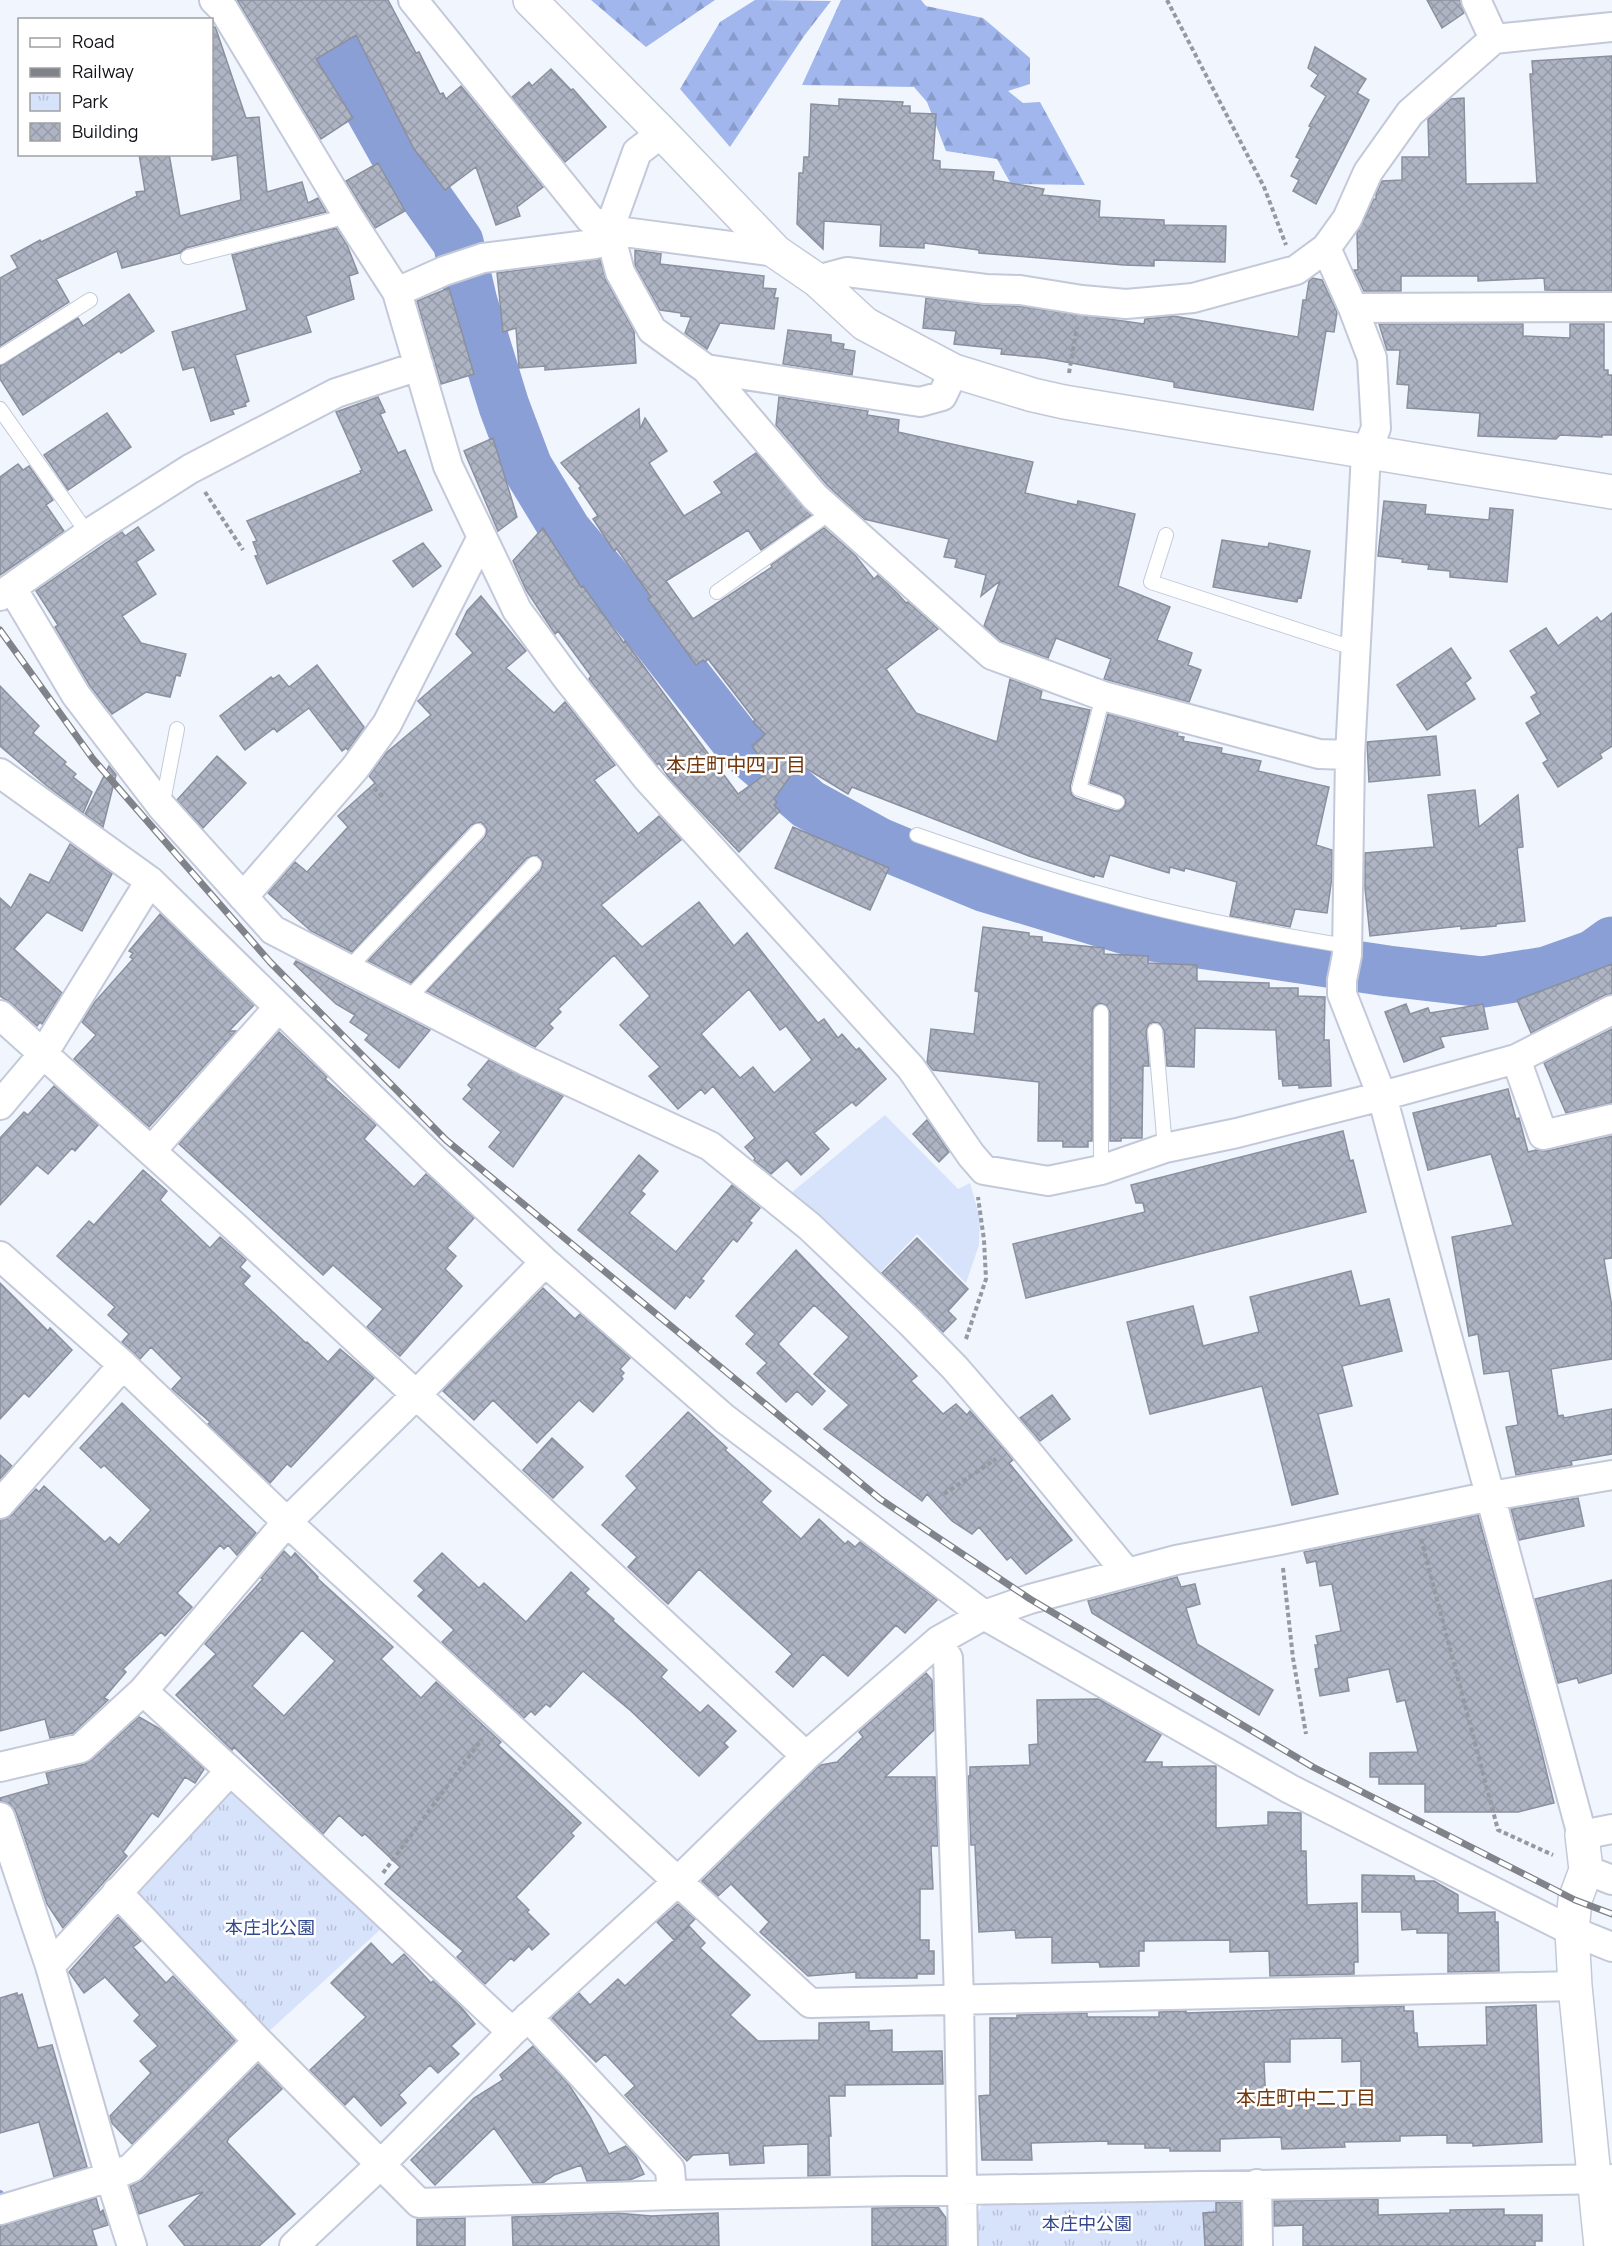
<svg xmlns="http://www.w3.org/2000/svg" width="1612" height="2246" viewBox="0 0 1612 2246" font-family="Manrope,'Noto Sans JP',sans-serif">
<style>
.grass{fill:#d7e2fb}
.forest{fill:url(#forest-firs)}
.park{fill:url(#park-tufts)}
.lines{fill:none;stroke-linecap:round;stroke-linejoin:round}
.stream{stroke:#8a9fd5;stroke-width:8}
.river{stroke:#8a9fd5;stroke-width:51}
.building{fill:url(#building-cross-hatch);stroke:#8a909e;stroke-width:1.5;fill-rule:evenodd}
.lane-casing{stroke:#c3c9d9;stroke-width:16}
.street-casing{stroke:#c3c9d9;stroke-width:32}
.secondary-casing{stroke:#c3c9d9;stroke-width:36}
.path{stroke:#9699a1;stroke-width:4;stroke-dasharray:4.5 3;stroke-linecap:butt}
.lane{stroke:#fff;stroke-width:14}
.street{stroke:#fff;stroke-width:28}
.secondary{stroke:#fff;stroke-width:33}
.rail-casing{stroke:#80838a;stroke-width:7}
.rail{stroke:#fff;stroke-width:4.5;stroke-dasharray:14;stroke-linecap:butt}
.labels{text-anchor:middle;dominant-baseline:central;stroke-width:5;stroke-linejoin:round;paint-order:stroke}
.park-label{font-size:18px;fill:#33488b;stroke:#fff}
.neighbourhood-label{font-size:20px;fill:#73370c;stroke:#fff}
</style>
<defs>
<pattern id="forest-firs" width="22" height="20" patternUnits="userSpaceOnUse" patternTransform="scale(1.5)"><rect width="22" height="20" fill="#a0b6ed"/><path d="M5 1l3.5 6h-7zM16 11l3.5 6h-7z" fill="#899bca"/></pattern>
<pattern id="park-tufts" width="24" height="20" patternUnits="userSpaceOnUse" patternTransform="scale(1.5)"><rect width="24" height="20" fill="#d7e2fb"/><path d="M3 7l-1-3M5 7V3M7 7l1-3M15 17l-1-3M17 17v-4M19 17l1-3" fill="none" stroke="#b8c1d6"/></pattern>
<pattern id="building-cross-hatch" width="8" height="8" patternUnits="userSpaceOnUse" patternTransform="scale(1.5)"><rect width="8" height="8" fill="#aeb4c3"/><path d="M0 0l8 8M0 8l8-8" fill="none" stroke="#959aa7"/></pattern>
</defs>
<rect width="100%" height="100%" fill="#f1f5fe"/>
<path class="grass" d="M885,1115L958,1189L970,1183L980,1218L979,1245L966,1283L917,1234L873,1280L790,1194Z"/>
<path class="forest" d="M591,0H715L646,47Z
M755,0L831,1L804,36L730,147L680,89L720,22Z
M841,0H921L926,6L983,18L1030,58V84L1008,91L1023,103L1040,102L1085,185L1011,184L997,159L946,151L927,102L914,87L802,85Z"/>
<path class="park" d="M236,1791L382,1928L267,2033L128,1892L221,1792Z
M1245,2198L1247,2246H978L977,2214L984,2201Z"/>
<g class="lines">
<path class="stream" d="M0,2194L16,2246"/>
<path class="river" d="M309,0L393,150L458,242L472,302L504,406L527,467L566,531L658,641L739,744L808,804L879,843L983,886L1146,935L1388,971L1483,982L1546,972L1594,955L1612,942"/>
</g>
<path class="building" d="M237,0H388L416,53L419,52L440,94L443,93L446,99L461,86L543,187L517,207L520,216L496,225L476,167L445,190L414,149L356,35L316,59L353,118L321,139Z
M1427,0H1460L1464,13L1442,28Z
M212,27H215L216,29L246,118L259,117L267,192L302,182L308,203L318,198L326,212L186,248L180,253L122,268L117,251L56,279L69,302L0,346V278L18,268L11,256L40,240L41,242L137,196L136,192L145,191L139,154H169L180,216L241,200L237,155L212,160Z
M1315,47L1366,79L1357,93L1369,100L1316,204L1293,191L1299,180L1291,176L1300,159L1296,157L1311,127L1309,126L1326,96L1311,86L1318,75L1308,68Z
M1612,56V291L1545,290L1544,278L1478,281V276H1401V291H1364L1354,270H1358L1357,233L1374,199H1376V194L1382,181L1402,180V157H1429L1428,119L1451,99L1464,98L1466,184L1537,183L1530,74H1533L1532,61Z
M551,69L571,90L573,89L606,127L565,162L512,97L529,82L532,86Z
M839,99L903,102L902,106H910V113L936,114L933,160L940,161V169L994,172L993,180L1044,189L1042,195L1100,201L1099,217L1164,220V225L1226,226L1225,262L1154,260V266L1124,265L979,253V250L924,243V248L880,246L881,225L824,221L823,249L797,224L799,173H803L804,157H809L811,104L839,106Z
M378,163L405,211L375,228L346,181Z
M336,228L347,245L358,273L349,276L354,299L306,316L311,332L235,355L249,401L245,403L246,406L232,410L234,414L211,421L194,367L183,370L172,332L247,310L232,255Z
M635,250L661,254L660,264L764,276L763,288L776,289L774,298H778L774,329L720,323L707,349L685,333L691,317L681,316V313L660,310L635,266Z
M600,259L606,280L634,331L636,363L545,370V366L519,368L516,328L503,332L497,273Z
M1312,278L1322,280L1337,312L1334,332L1326,331L1313,410L1174,387V382L1044,358L1001,354L1002,349L954,344L956,331L923,328L926,298L984,305L1018,306L1144,324L1145,319L1173,316L1298,337L1303,300H1306L1309,281Z
M449,288L474,374L441,384L417,301Z
M129,294L154,331L121,353L119,351L23,415L0,379V366L78,318L83,326Z
M1379,324H1523V336L1570,338V324H1604V370H1608V375H1612V435H1602V437L1560,435L1556,439L1478,436L1480,413L1407,408L1409,385L1397,384L1400,350H1387Z
M788,330L831,335V342L844,344L843,349L855,351L852,375L783,364Z
M378,397L385,412L380,414L398,453L405,450L432,510L267,584L255,556L258,555L253,542L257,541L247,521L361,473L360,471L362,470L336,412Z
M779,397L868,411L867,415L899,420L898,432L1033,462L1025,493L1077,505L1078,501L1135,514L1118,586L1170,607L1157,640L1192,653L1188,665L1201,670L1189,702L1104,679L1111,659L1056,638L1048,658L1001,641L984,626L1000,581L981,596L986,575L955,567L957,559L944,557L949,539L864,519L827,485L776,425Z
M639,409L640,429L645,418L667,451L649,463L684,516L722,493L714,482L756,453L811,515L761,550L748,530L666,581L693,619L772,567L771,565L824,528L855,555L874,579L878,575L897,593L906,603L908,602L938,629L886,669L916,713L997,742L1010,679L1042,691L1040,699L1090,710L1070,787L1072,795L1076,798L1115,811H1119L1125,805L1126,800L1120,794L1090,783L1108,714L1178,733L1177,736L1184,737L1183,741L1222,748L1221,753L1261,761L1258,771L1329,787L1316,845L1332,850V877L1327,913L1295,909L1290,927L1230,916L1237,882L1185,868L1184,871L1170,867L1169,873L1110,855L1103,877L1095,875L1094,877L1029,856L852,787L848,794L799,764L774,799L777,802L774,805L780,811L739,852L669,778L659,763L657,765L589,679L591,676L558,631L555,634L526,590L513,561L543,528L581,587L583,586L624,643L625,641L738,794L770,771L752,746L765,734L753,722L755,720L708,659L705,662L703,660L696,665L648,599L651,597L617,549L614,551L593,519L598,516L579,488L581,486L561,463Z
M107,413L131,447L68,490L44,455Z
M493,438L517,517L498,531L464,451Z
M18,464L23,470L29,466L53,500L46,505L64,531L0,575V477Z
M1384,501L1426,505L1425,514L1489,520L1490,508L1513,510L1507,582L1450,577V571L1428,569L1429,565L1402,562L1403,559L1378,556Z
M138,527L154,550L136,562L156,594L122,616L141,643L186,654L180,676L176,675L170,697L146,692L112,714L90,686L55,627L58,625L36,591L122,532L125,536Z
M1222,540L1260,546L1268,547L1269,543L1310,551L1301,598L1298,597L1297,602L1213,587Z
M423,543L441,566L413,587L393,561Z
M481,596L526,651L506,668L554,713L565,702L615,765L594,780L638,834L659,816L681,840L601,905L642,947L699,902L734,946L747,933L818,1023L824,1019L838,1038L842,1034L856,1050L859,1048L886,1079L856,1106L852,1102L814,1133L829,1149L801,1175L787,1160L771,1174L754,1160L755,1158L745,1147L755,1138L713,1086L705,1094L701,1089L678,1109L649,1076L660,1067L620,1025L650,996L614,955L558,1009L561,1012L549,1024L553,1028L535,1047L427,991L541,870L543,862L537,855L527,858L411,983L368,961L485,837L487,829L481,822L471,825L352,952L311,931L268,893L295,862L307,872L348,827L338,816L375,783L369,776L386,753L431,715L418,701L473,653L456,634L467,611ZM749,989L780,1030L786,1026L812,1060L774,1093L753,1067L740,1078L701,1034Z
M1612,613V746L1600,754L1602,758L1558,787L1543,763L1548,760L1526,723L1541,714L1531,697L1537,693L1510,651L1546,628L1558,646L1597,617L1601,622Z
M1451,648L1471,678L1465,683L1475,699L1427,730L1397,685Z
M317,665L364,727L348,750L346,748L342,751L309,708L277,732L274,728L245,750L220,716L271,677L273,679L279,675L289,687Z
M0,686L39,726L33,733L66,762L64,764L76,774L73,777L92,792L83,813L47,786L0,746Z
M1436,736L1440,775L1369,782L1367,742Z
M217,756L246,783L203,828L177,800Z
M109,766L116,775L103,827L85,814Z
M1475,790L1479,827L1518,795L1523,847L1517,848L1525,921L1496,924V926L1461,929V926L1370,936L1365,888V853L1434,847L1428,795Z
M793,827L889,868L870,910L775,868Z
M70,844L112,874L82,931L47,912L14,949L62,993L42,1024L40,1022L37,1026L11,1003L0,996V898L11,908L30,874L49,883Z
M160,914L254,1005L229,1031H236L149,1127L74,1059L96,1035L82,1022L94,1003L133,959L130,957L133,953L129,951Z
M983,927L1029,933V936L1042,937V942L1104,948V954L1148,956V963L1197,965V981L1269,983V988H1298V996L1325,997L1324,1040H1329L1331,1086L1299,1088V1085L1283,1086L1282,1079H1279L1276,1030L1195,1028L1194,1067L1167,1066L1164,1030L1159,1023L1154,1022L1149,1024L1146,1031L1149,1066H1143L1142,1138H1121V1141H1110V1012L1106,1005L1100,1003L1094,1007L1092,1012V1141H1088V1147H1063V1141H1038L1039,1082L933,1070L927,1063L931,1029L974,1034L979,992L975,991Z
M296,961L430,1030L399,1068L365,1040L369,1035L350,1022L355,1015L336,1004L294,964Z
M1612,964V994L1605,995L1531,1033L1517,1000Z
M1406,1004L1410,1014L1428,1008L1430,1013L1483,1004L1488,1029L1440,1037L1444,1047L1404,1062L1385,1012Z
M1612,1029V1103L1566,1113L1544,1063Z
M279,1032L327,1077L325,1079L376,1125L364,1139L414,1187L426,1174L474,1218L447,1248L456,1256L445,1269L462,1286L400,1356L367,1327L383,1309L333,1265L323,1275L179,1144Z
M489,1060L563,1096L513,1167L489,1147L501,1132L463,1099L472,1089L468,1085Z
M54,1086L98,1125L75,1151L72,1148L48,1174L37,1165L0,1205V1138L24,1112L28,1115Z
M1508,1089L1516,1119L1519,1118L1528,1152L1536,1150L1547,1151L1612,1136V1258L1604,1259L1612,1307V1359L1551,1369L1558,1416L1563,1415L1564,1418L1612,1409V1454L1571,1461L1572,1465L1516,1475L1506,1427L1518,1425L1509,1371L1484,1374L1478,1334L1469,1336L1452,1237L1513,1225L1491,1154L1428,1170L1413,1113Z
M927,1120L949,1152L939,1162L913,1134Z
M1343,1131L1350,1161L1353,1160L1366,1212L1026,1298L1013,1244L1145,1212L1143,1203H1136L1131,1185Z
M639,1155L658,1171L641,1191L645,1194L629,1213L676,1252L732,1185L760,1208L749,1221L752,1223L737,1242L733,1239L701,1279L704,1281L690,1298L686,1295L675,1309L578,1230Z
M143,1170L167,1191L160,1200L210,1248L220,1237L246,1260L240,1267L250,1276L243,1284L306,1343L307,1342L328,1362L340,1349L374,1378L291,1467L287,1464L270,1483L208,1424L210,1422L172,1389L182,1378L151,1347L140,1359L122,1342L129,1334L108,1315L115,1307L57,1256L89,1221L94,1225Z
M917,1238L968,1289L948,1311L956,1319L943,1332L882,1273Z
M796,1250L917,1376L911,1381L943,1414L956,1404L967,1415L970,1411L1013,1460L1009,1463L1072,1540L1026,1574L1011,1557L1007,1560L979,1527L972,1534L952,1521L927,1494L922,1501L824,1429L849,1405L814,1374L849,1337L814,1305L778,1344L825,1391L812,1405L797,1391L786,1402L757,1373L767,1363L746,1344L755,1334L736,1316Z
M1351,1271L1360,1306L1389,1299L1402,1351L1342,1366L1352,1406L1318,1414L1338,1494L1292,1505L1262,1386L1150,1414L1127,1322L1193,1306L1203,1346L1259,1332L1250,1297Z
M0,1283L48,1331L50,1328L72,1350L29,1397L24,1393L0,1419Z
M543,1288L575,1319L580,1314L630,1358L620,1369L624,1373L621,1376L623,1379L593,1412L579,1400L537,1443L493,1400L474,1420L443,1391Z
M1052,1395L1070,1419L1040,1441L1020,1418Z
M122,1403L256,1533L237,1555L228,1545L224,1549L220,1545L177,1593L192,1607L165,1636L161,1632L123,1669L126,1672L104,1698L108,1700L73,1733L50,1738L45,1719L0,1731V1520L12,1515L36,1489L39,1492L44,1486L105,1542L110,1537L119,1545L151,1510L104,1465L101,1468L80,1448Z
M688,1412L727,1448L725,1450L771,1491L761,1502L801,1539L819,1519L845,1544L848,1541L855,1547L860,1542L937,1600L905,1633L896,1625L848,1676L823,1654L793,1687L776,1672L792,1654L699,1569L668,1604L628,1567L637,1557L602,1525L637,1488L626,1476Z
M552,1438L583,1467L553,1498L523,1470Z
M0,1455L12,1466L0,1479Z
M1578,1498L1584,1526L1519,1540L1511,1509Z
M1478,1515L1539,1741L1554,1803L1518,1812H1425V1784H1379V1777H1370V1753L1418,1752L1405,1700L1397,1702L1389,1669L1347,1678L1349,1691L1320,1696L1315,1669L1319,1668L1315,1645H1318L1316,1636L1341,1631L1332,1584L1320,1586L1316,1561L1307,1563L1304,1552Z
M284,1551L291,1558L295,1553L318,1577L317,1578L393,1647L381,1659L421,1698L436,1682L501,1742L498,1745L581,1823L571,1833L574,1836L516,1897L529,1910L527,1912L549,1934L532,1950L529,1946L514,1961L511,1958L485,1984L457,1957L463,1951L385,1884L400,1867L365,1834L362,1836L339,1815L323,1834L234,1747L232,1750L176,1695L216,1654L205,1644L263,1579L261,1578ZM302,1630L335,1661L284,1716L252,1686Z
M442,1553L479,1588L484,1583L526,1622L571,1572L589,1589L585,1593L614,1619L613,1621L667,1670L661,1677L700,1713L708,1705L736,1731L724,1743L728,1747L699,1776L631,1711L583,1671L550,1707L546,1704L535,1715L531,1711L524,1718L442,1642L454,1630L418,1596L424,1590L414,1581Z
M1177,1577L1181,1587L1195,1584L1200,1604L1186,1608L1197,1644L1273,1690L1259,1715L1092,1613L1088,1601Z
M1612,1580V1673L1579,1683L1577,1678L1558,1683L1535,1599Z
M926,1673L932,1680L934,1730L885,1777H935L938,1846H931L933,1889H920V1940H929V1951H934V1974H917V1978H856V1972L808,1976L760,1932L769,1922L731,1884L718,1896L702,1881L817,1768L821,1765L837,1762L863,1737L859,1732Z
M1099,1699L1161,1735L1144,1762H1162V1767L1216,1766V1828L1268,1825V1812L1301,1813V1851H1306L1307,1905L1357,1903L1358,1962H1354V1974L1270,1976L1269,1951L1230,1952V1940L1144,1941V1951H1139V1966L1100,1967L1099,1962L1052,1963V1937L1016,1938L1015,1930L979,1932L975,1845H971L968,1776H970V1767L1030,1765L1029,1745L1038,1744L1037,1700Z
M139,1717L162,1730L204,1769L195,1783L185,1777L158,1817L152,1813L123,1852L127,1856L63,1928L47,1904L16,1812L10,1804L0,1801V1798L49,1784L46,1773L85,1764L92,1760Z
M1362,1875L1414,1876L1415,1881H1434L1458,1895V1913L1495,1912V1922H1498L1499,1971L1448,1972V1933H1417V1929L1402,1930L1401,1912H1362Z
M678,1904L695,1919L674,1940L657,1922Z
M118,1917L141,1941L133,1947L166,1983L173,1976L235,2041L132,2144L112,2123L110,2116L151,2073L140,2061L158,2046L134,2021L140,2015L105,1977L84,1993L69,1972Z
M689,1926L705,1943L700,1948L750,1995L730,2015L758,2041L819,2040V2023L869,2022V2031L892,2030V2052L942,2051L943,2084L845,2085V2096H829L831,2136H829L830,2175L808,2176V2144L763,2146L764,2163L730,2165L729,2153L693,2155L687,2161L625,2095L635,2086L605,2054L596,2062L552,2018L579,1993L590,2005L618,1979L625,1986Z
M371,1943L392,1965L404,1954L431,1983L433,1981L461,2007L475,2024L451,2046L459,2054L438,2073L430,2065L399,2095L406,2103L381,2126L354,2096L345,2105L310,2070L366,2017L331,1983Z
M17,1993L18,1996L22,1994L38,2048L52,2045L87,2167L54,2177L39,2122L0,2133V1998Z
M1536,2005L1542,2142L1473,2146V2143H1447V2135L1400,2136V2141L1344,2142L1345,2147L1282,2149L1281,2137L1220,2139V2151H1170V2148H1145V2144H1108V2141L1031,2143L1032,2160H982L979,2096L990,2095V2018H1017V2015L1087,2013V2017H1159V2012L1186,2011V2013L1404,2006V2011H1413L1414,2033H1417L1418,2047L1487,2045L1486,2007ZM1342,2038V2062L1361,2061V2104L1266,2106L1264,2062H1290V2039Z
M533,2046L569,2085L590,2117L609,2154L626,2146L636,2157L644,2174L630,2180L587,2181L581,2165L554,2175L543,2183H533L494,2128L435,2185L411,2160L474,2098L503,2080L500,2075Z
M258,2064L282,2089L229,2138L227,2142L295,2214L259,2246H185L169,2226L203,2192L139,2214L130,2186L143,2180Z
M96,2198L100,2213L103,2210L108,2225L92,2230L97,2246H0V2226Z
M1378,2199V2215L1450,2213V2210L1504,2209V2215H1542V2241H1535V2246H1303V2225L1274,2226V2201Z
M1216,2202H1241L1242,2246H1205L1203,2213L1216,2212Z
M938,2207L946,2218V2246H872V2208Z
M616,2213L651,2216L718,2213L719,2246H513L512,2217Z
M465,2218V2246H417V2219Z"/>
<g class="lines">
<g class="lane-casing">
<path id="lane" d="M188,257L348,216
M0,357L90,300
M0,409L88,534
M1166,535L1151,582L1356,649
M717,592L831,512
M1103,696L1079,789L1117,802
M162,807L177,729
M917,835C980,857 1044,879 1109,896C1187,918 1267,933 1347,946
M347,970L478,831
M408,999L534,864
M1101,1012V1170
M1155,1031L1165,1148"/>
</g>
<g class="street-casing">
<path id="street" d="M214,0L224,10L348,216L397,292L448,466L517,610L567,678L647,778L911,1068L971,1155L984,1170L1048,1181L1101,1170L1165,1148L1237,1133L1382,1096L1516,1059L1612,1010
M413,0L590,219L609,230
M1476,0L1494,39
M662,133L637,152L609,230L620,272L652,330L706,369L815,497L992,655L1103,696L1319,754L1350,755
M1326,248L1353,308L1372,358L1376,428L1366,453L1350,755L1347,955L1342,980V994L1382,1096L1582,1835L1612,1829
M817,280L847,272L986,289L1020,290L1082,300L1126,304L1193,298L1296,270L1326,248L1347,219L1368,172L1410,113L1494,39L1612,27
M397,292L444,271L483,258L595,244L609,230L776,252
M1353,308L1612,307
M706,369L920,402L942,396L954,371
M12,588L76,695L162,807L273,930L528,1062L710,1146L809,1226L910,1322L955,1368L1020,1443L1127,1573
M0,596L88,534L190,469L336,393L419,366
M0,773L150,881L433,1158L545,1262L725,1419L984,1615L1290,1789L1572,1931L1612,1947
M243,897L355,768L387,724L482,537
M0,1015L234,1226L806,1756
M1516,1059L1543,1135L1612,1119
M0,1105L43,1054L150,881
M152,1150L278,1008
M0,1256L123,1365L287,1522L810,2003L1575,1986
M0,1504L123,1365
M938,1641L948,1658L959,1999L963,2246
M143,1691L366,1895L512,2032
M0,1767L81,1748L143,1691L287,1522L417,1394L545,1262
M0,1817L50,1966L110,2177L132,2246
M1586,1870L1612,1880
M117,1892L258,2041L419,2203L672,2195L1612,2179
M50,1966L230,1771
M528,2017L670,2169L672,2195
M1257,2184L1258,2246
M0,2210L110,2177L131,2168L258,2041
M294,2246L380,2165L512,2032L678,1881L806,1756L938,1641L984,1615L1030,1599L1176,1560L1280,1540L1491,1496L1612,1475"/>
</g>
<g class="secondary-casing">
<path id="secondary" d="M530,0L662,133L776,252L817,280L865,324L954,371L1033,395L1064,402L1612,492
M1582,1835L1586,1870L1575,1900L1572,1931L1575,1986L1601,2246"/>
</g>
<path class="path" d="M1167,0L1264,187L1286,245
M1069,373L1077,327
M205,492L243,550
M374,788L384,798
M966,1339L986,1279L984,1240L978,1197
M944,1494L996,1459
M1421,1539L1498,1830L1553,1855
M1283,1568L1293,1658L1306,1734
M383,1873L482,1739"/>
<use href="#lane" class="lane"/>
<use href="#street" class="street"/>
<use href="#secondary" class="secondary"/>
<g class="rail-casing">
<path id="rail" d="M0,630L93,759L270,962L446,1140L880,1499L1030,1599L1313,1767L1575,1900L1612,1914"/>
</g>
<use href="#rail" class="rail"/>
</g>
<g class="labels">
<g class="park-label">
<text x="270" y="1927">本庄北公園</text>
<text x="1087" y="2223">本庄中公園</text>
</g>
<g class="neighbourhood-label">
<text x="736" y="764">本庄町中四丁目</text>
<text x="1306" y="2097">本庄町中二丁目</text>
</g>
</g>
<rect x="18" y="18" width="195" height="138" fill="#ffffff" stroke="#9fa0a3" stroke-width="1.5"/>
<rect x="30" y="38" width="30" height="9" fill="#ffffff" stroke="#9fa0a3" stroke-width="1.5"/>
<text x="72" y="48" font-size="18" fill="#101218">Road</text>
<rect x="30" y="68" width="30" height="9" fill="#80838a" stroke="#9fa0a3" stroke-width="1.5"/>
<text x="72" y="78" font-size="18" fill="#101218">Railway</text>
<rect x="30" y="93" width="30" height="18" fill="url(#park-tufts)" stroke="#9fa0a3" stroke-width="1.5"/>
<text x="72" y="108" font-size="18" fill="#101218">Park</text>
<rect x="30" y="123" width="30" height="18" fill="url(#building-cross-hatch)" stroke="#9fa0a3" stroke-width="1.5"/>
<text x="72" y="138" font-size="18" fill="#101218">Building</text>
</svg>
